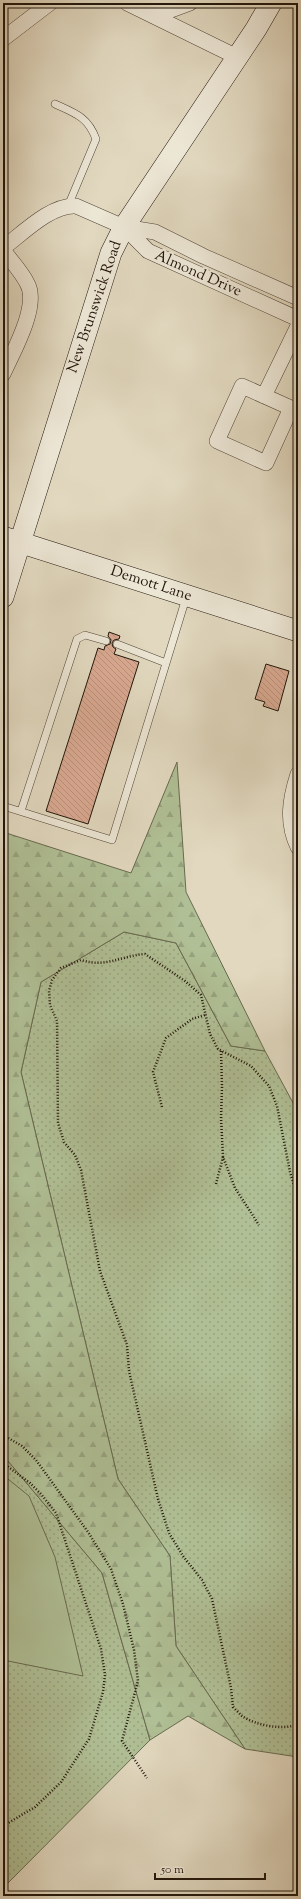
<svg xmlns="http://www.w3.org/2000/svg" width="301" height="1899" viewBox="0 0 301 1899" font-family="'Sorts Mill Goudy',serif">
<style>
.grass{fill:url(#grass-dots);stroke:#686a50}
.forest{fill:url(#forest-firs);stroke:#686a50}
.pitch{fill:#b0bf95;stroke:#686a50}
.building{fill:url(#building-back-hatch);stroke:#20140a}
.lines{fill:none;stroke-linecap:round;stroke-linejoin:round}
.lane-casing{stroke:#504537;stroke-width:8}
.street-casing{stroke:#504537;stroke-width:16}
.secondary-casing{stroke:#20140a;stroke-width:22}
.path{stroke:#20140a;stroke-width:2.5;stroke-dasharray:1 2;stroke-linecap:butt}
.lane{stroke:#ece6d5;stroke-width:7}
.street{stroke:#ece6d5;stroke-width:15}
.secondary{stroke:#ece6d5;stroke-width:21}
.labels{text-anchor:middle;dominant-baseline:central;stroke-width:4;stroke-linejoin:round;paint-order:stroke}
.street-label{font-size:15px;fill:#20140a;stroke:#ece6d5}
</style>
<defs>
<pattern id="grass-dots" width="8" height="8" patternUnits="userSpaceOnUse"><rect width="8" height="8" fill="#b0bf95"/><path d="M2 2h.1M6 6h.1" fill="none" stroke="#97a37f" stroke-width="1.8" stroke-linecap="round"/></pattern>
<pattern id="forest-firs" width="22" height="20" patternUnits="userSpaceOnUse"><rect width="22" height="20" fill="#b0bf95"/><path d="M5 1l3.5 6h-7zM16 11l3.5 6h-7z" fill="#97a37f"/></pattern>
<pattern id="building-back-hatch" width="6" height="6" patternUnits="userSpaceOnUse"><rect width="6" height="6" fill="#d9a991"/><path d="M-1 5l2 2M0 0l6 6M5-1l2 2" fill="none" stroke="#ba917c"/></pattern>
</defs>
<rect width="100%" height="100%" fill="#e1d8bf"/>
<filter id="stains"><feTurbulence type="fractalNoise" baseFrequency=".005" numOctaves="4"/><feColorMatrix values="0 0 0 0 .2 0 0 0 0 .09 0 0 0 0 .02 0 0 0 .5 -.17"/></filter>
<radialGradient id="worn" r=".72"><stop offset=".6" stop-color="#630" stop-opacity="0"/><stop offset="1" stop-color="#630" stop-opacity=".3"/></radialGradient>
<path class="grass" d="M124,932L176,943L231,1046L265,1051L298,1112V1757L245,1749L176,1646L170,1556L118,1479L21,1072L41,982Z
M3,1455L102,1573L150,1740L7,1884H3Z"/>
<path class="forest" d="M177,762L186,892L265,1051L231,1046L176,943L124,932L41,982L21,1072L118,1479L170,1556L176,1646L245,1749L188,1716L150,1740L102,1573L3,1455V832L131,873Z"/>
<path class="pitch" d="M3,1475L29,1496L55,1557L83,1676L3,1660Z"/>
<path class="building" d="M109,632L120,636L119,639L114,640L112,643L113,647L116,649L114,654L139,662L88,824L46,811L98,648L104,650L105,646L110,644L111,640L108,636Z
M266,664L289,671L278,711L263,706L265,702L255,699Z"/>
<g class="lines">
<g class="lane-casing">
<path id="lane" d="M55,104C75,113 88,117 96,139L68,206
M117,644L166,663
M3,806L112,840L186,598
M21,811L77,639L85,635L106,641"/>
</g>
<g class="street-casing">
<path id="street" d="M127,3L237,57
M155,16L190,3
M3,39L50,3
M124,227L148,251L298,319
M3,248C22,234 51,204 76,206L124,227L155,232L203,256L298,298
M3,250C11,261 21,271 27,283C40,305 13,352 3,374
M242,386L291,408L266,463L217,441Z
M264,396L298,326
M298,774C290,799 286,822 298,847"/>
</g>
<g class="secondary-casing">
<path id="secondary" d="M3,537L298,631
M3,597L111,253L124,227L256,29L271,3"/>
</g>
<path class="path" d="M221,1051L222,1087L221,1118L223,1157L235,1188L259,1225
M162,1107L153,1072L166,1038L192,1019L205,1015
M216,1184L223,1157
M298,1198L290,1172L277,1106L269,1086L251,1066L218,1049L210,1034L201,995L185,981L145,954C120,956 106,968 81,960L61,968L52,980L49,991L50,1005L57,1021L58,1123L64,1142L75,1155L81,1170L100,1271L127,1345L129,1371L158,1499L169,1533L183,1556L202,1580L212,1599L231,1688L233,1707C236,1710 239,1713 242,1716C255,1725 283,1731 298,1724
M3,1435L22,1446L36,1460L88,1532L111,1569L123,1604L134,1650L138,1681L122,1741L147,1778
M3,1463L30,1483L41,1494L56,1513L101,1649L105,1675L103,1692L89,1739L61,1782L35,1807L3,1826"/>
<use href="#lane" class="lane"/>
<use href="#street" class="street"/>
<use href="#secondary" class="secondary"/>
</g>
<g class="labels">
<g class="street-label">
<text transform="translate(198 274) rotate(24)">Almond Drive</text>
<text transform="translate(95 307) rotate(-71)">New Brunswick Road</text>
<text transform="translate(151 584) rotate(18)">Demott Lane</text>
</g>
</g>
<rect width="301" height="1899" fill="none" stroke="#e1d8bf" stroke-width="16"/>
<rect x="4" y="4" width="293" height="1891" fill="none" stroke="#20140a" stroke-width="2"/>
<rect x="8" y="8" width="285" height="1883" fill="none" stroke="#20140a"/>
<path d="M155 1873v6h110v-6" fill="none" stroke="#20140a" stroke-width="2"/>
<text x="161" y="1873" font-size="12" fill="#20140a" stroke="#ece6d5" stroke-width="3" paint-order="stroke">50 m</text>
<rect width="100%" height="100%" filter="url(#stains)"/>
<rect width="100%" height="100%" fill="url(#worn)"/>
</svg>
